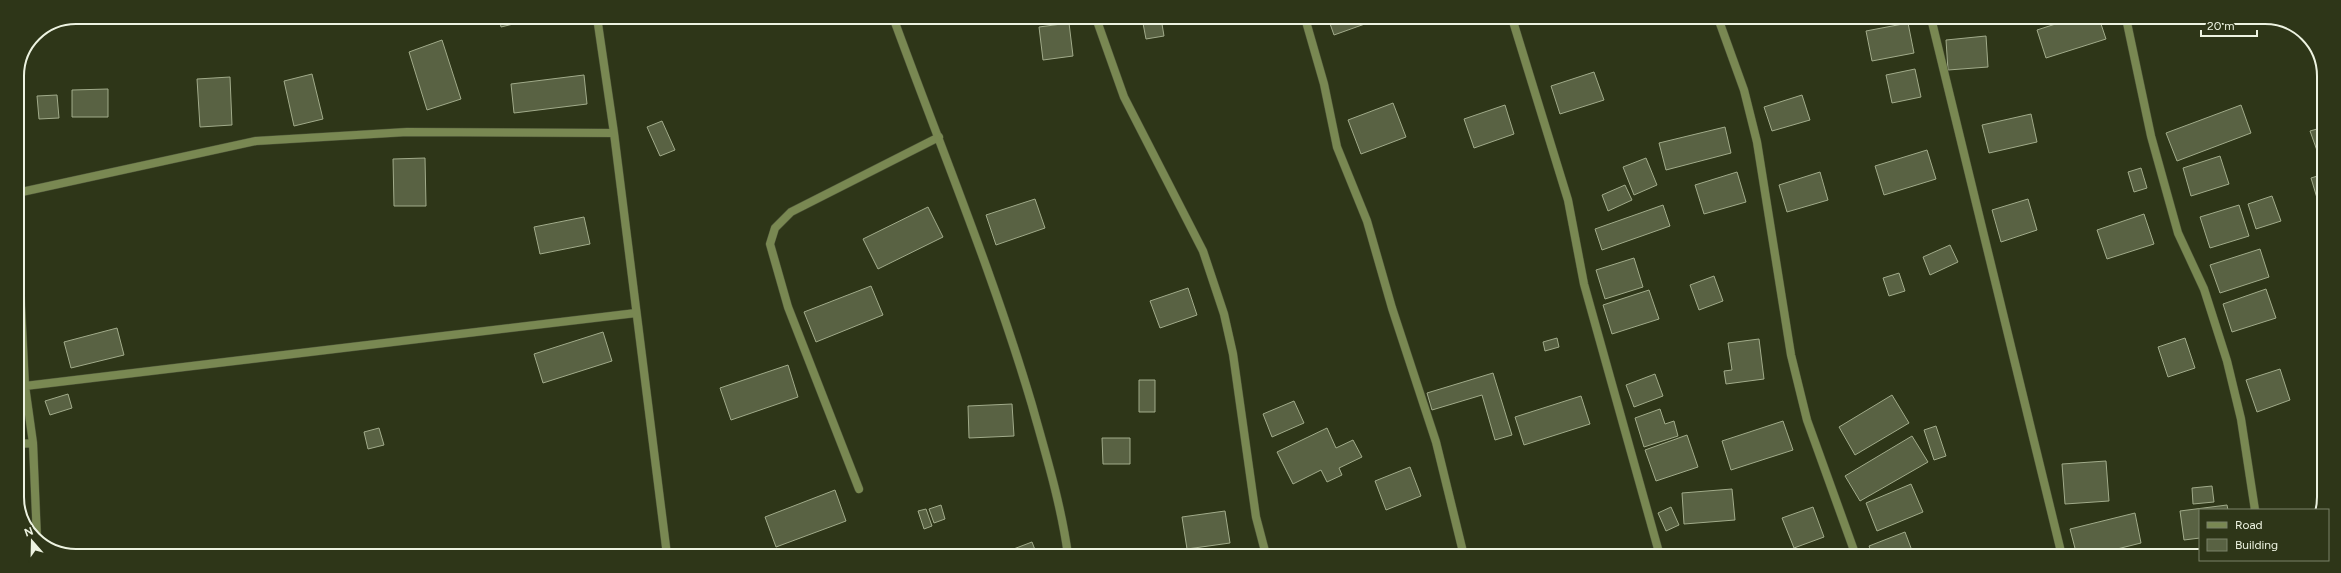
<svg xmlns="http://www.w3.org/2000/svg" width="2341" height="573" viewBox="0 0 2341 573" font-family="Figtree,sans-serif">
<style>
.building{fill:#596243;stroke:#a1ab8a}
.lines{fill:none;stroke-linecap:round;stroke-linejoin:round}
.street-casing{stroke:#4d5438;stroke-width:9}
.street{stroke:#798852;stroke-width:8}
.rim{fill:none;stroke:#edf3e1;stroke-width:2}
</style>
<rect width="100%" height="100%" fill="#2e3618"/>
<path class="building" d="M499,17H542L501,27Z
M1142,18H1161L1164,36L1146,39Z
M1328,18H1375L1376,20L1334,35Z
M2074,18H2099L2106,39L2046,58L2037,30Z
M1069,23L1073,56L1043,60L1039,27Z
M1908,23L1914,53L1872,61L1866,31Z
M1986,36L1988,67L1948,70L1946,40Z
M442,40L461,99L427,110L409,52Z
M1915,69L1921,97L1892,103L1886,75Z
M1594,72L1604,100L1560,114L1551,86Z
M312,74L323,119L294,126L284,81Z
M584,75L587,104L514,113L511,84Z
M230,77L232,125L200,127L197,79Z
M108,89V117H72V90Z
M57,95L59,118L39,119L37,96Z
M1802,95L1810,120L1772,131L1764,107Z
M1393,103L1406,137L1361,154L1348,120Z
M1505,105L1514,134L1474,148L1464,119Z
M2241,105L2251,133L2177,161L2166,133Z
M2031,114L2037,142L1989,153L1982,125Z
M662,121L675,150L660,156L647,127Z
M1725,127L1731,153L1666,170L1659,143Z
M2324,127V155L2319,156L2310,131Z
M1927,150L1936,179L1884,195L1875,166Z
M2220,156L2229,184L2191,196L2183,168Z
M425,158L426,206H394L393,159Z
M1646,158L1657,185L1634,195L1623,167Z
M2141,168L2147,188L2134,192L2128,172Z
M1737,172L1746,202L1704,214L1695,185Z
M1820,172L1828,200L1787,212L1779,185Z
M2324,174V207L2320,208L2311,178Z
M1625,185L1632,200L1608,211L1602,195Z
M2272,196L2281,221L2256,229L2248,204Z
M1035,199L1045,228L996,245L986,215Z
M2028,199L2037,230L2001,242L1992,210Z
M1663,205L1670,226L1602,250L1595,229Z
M2239,205L2249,236L2210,248L2200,217Z
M928,207L943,237L878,269L863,239Z
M2144,214L2154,244L2107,259L2097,230Z
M584,217L590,244L540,254L534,227Z
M1950,245L1958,262L1930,275L1923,257Z
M2260,249L2269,277L2220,293L2210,265Z
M1634,258L1643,287L1605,299L1596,270Z
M1899,273L1905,291L1889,296L1883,278Z
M1714,276L1723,301L1699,310L1690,285Z
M871,286L883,315L816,342L804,312Z
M1188,288L1197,315L1160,328L1150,301Z
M2266,289L2276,318L2232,332L2223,304Z
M1649,290L1659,319L1612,334L1603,305Z
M117,328L124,355L71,368L64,342Z
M603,332L612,361L543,383L534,354Z
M1557,338L1559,347L1545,351L1543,342Z
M2185,338L2195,368L2168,377L2158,347Z
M1759,339L1764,379L1726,384L1724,371L1732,370L1728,343Z
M788,365L798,397L731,420L720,388Z
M2280,369L2290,400L2257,412L2246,380Z
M1493,373L1512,435L1495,440L1482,395L1432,410L1427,393Z
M1655,374L1663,396L1634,407L1626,385Z
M1139,380H1155V412H1139Z
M68,394L72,408L50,415L45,401Z
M1892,395L1909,423L1855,455L1839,427Z
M1581,396L1590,424L1524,445L1515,417Z
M1294,401L1304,423L1272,437L1263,414Z
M1012,404L1014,436L969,438L968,406Z
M1660,409L1665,424L1674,421L1678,436L1644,447L1635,418Z
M1783,421L1793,450L1731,470L1722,441Z
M1936,426L1946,456L1934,460L1924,430Z
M379,428L384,445L368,449L364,432Z
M1327,428L1336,448L1353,440L1362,457L1339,468L1342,475L1327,482L1321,470L1293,484L1277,452Z
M1687,435L1698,467L1656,481L1645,450Z
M1912,436L1928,462L1860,501L1845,476Z
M1102,438H1130V464H1103Z
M2106,461L2109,501L2065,504L2062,464Z
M1410,467L1421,496L1386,510L1375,481Z
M1911,484L1923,512L1877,531L1866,503Z
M2212,486L2214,502L2193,504L2192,488Z
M1732,489L1735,520L1684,524L1682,493Z
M835,490L846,521L776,547L765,517Z
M941,505L945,519L934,523L929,509Z
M2227,505L2228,510H2200V538L2184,540L2180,511Z
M1671,507L1679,525L1666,531L1658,513Z
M1813,507L1824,537L1794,548L1782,518Z
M926,509L932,526L924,529L918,511Z
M1225,511L1230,543L1187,549L1182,517Z
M2135,513L2141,543L2089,556H2077L2070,529Z
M1905,532L1914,556H1873L1869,546Z
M1032,542L1037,555H1004L1003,553Z"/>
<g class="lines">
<g class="street-casing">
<path id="street" d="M597,17L614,133L667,555
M893,17C940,146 993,273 1032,405C1046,455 1061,504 1068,555
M1096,18L1124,97L1203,251L1224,314L1233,354L1256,517L1266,555
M1305,18L1324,84L1337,147L1367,221L1392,308L1436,442L1464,556
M1512,18L1568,200L1584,284L1660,556
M1718,18L1744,90L1757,142L1791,355L1807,420L1856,556
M1931,18L2062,556
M2126,18L2151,136L2178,233L2204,289L2227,361L2241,419L2255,510
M17,193L256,141L407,132L614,133
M17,225L25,386L33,443L37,539
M25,386L636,313
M17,444L33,443
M859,489L788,307L770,244L775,228L791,212L939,137"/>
</g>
<use href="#street" class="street"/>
</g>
<path d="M0 0H2341V573H0ZM76 24H2265A52 52 0 0 1 2317 76V497A52 52 0 0 1 2265 549H76A52 52 0 0 1 24 497V76A52 52 0 0 1 76 24Z" fill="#2e3618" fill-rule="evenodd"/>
<path class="rim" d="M76 24H2265A52 52 0 0 1 2317 76V497A52 52 0 0 1 2265 549H76A52 52 0 0 1 24 497V76A52 52 0 0 1 76 24Z"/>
<rect x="2199" y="509" width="130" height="52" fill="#2e3618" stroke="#7a8268"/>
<rect x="2207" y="522" width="20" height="6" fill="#798852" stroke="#7a8268"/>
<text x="2235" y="529" font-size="12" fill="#edf3e1">Road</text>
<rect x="2207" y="539" width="20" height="12" fill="#596243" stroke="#7a8268"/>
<text x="2235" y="549" font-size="12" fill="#edf3e1">Building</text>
<g transform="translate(32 541) rotate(340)" stroke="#2e3618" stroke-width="3" paint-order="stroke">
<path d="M0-3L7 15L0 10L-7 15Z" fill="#edf3e1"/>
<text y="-6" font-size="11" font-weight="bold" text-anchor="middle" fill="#edf3e1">N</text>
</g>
<path d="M2201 30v6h56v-6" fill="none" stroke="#edf3e1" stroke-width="2"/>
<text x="2207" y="30" font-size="12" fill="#edf3e1" stroke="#2e3618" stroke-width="3" paint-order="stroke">20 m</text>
</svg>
